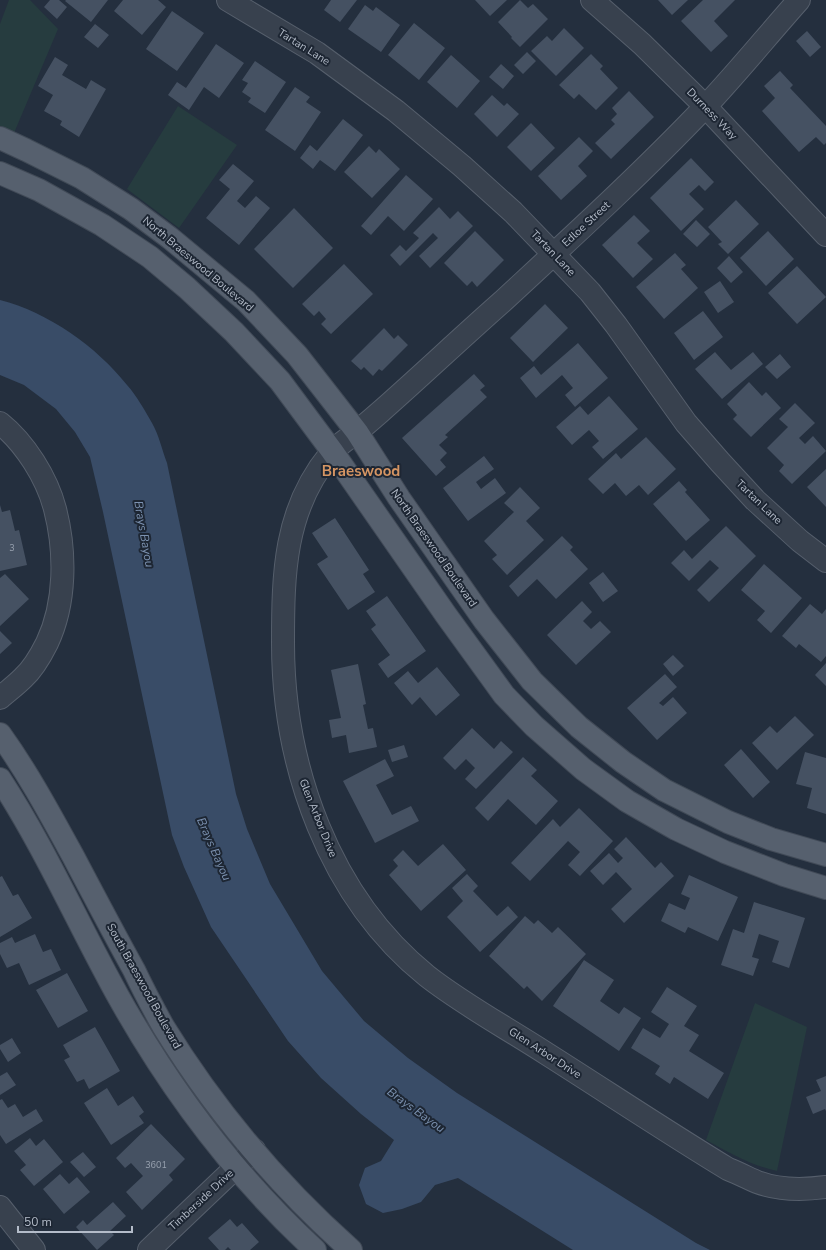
<svg xmlns="http://www.w3.org/2000/svg" width="826" height="1250" viewBox="0 0 826 1250" font-family="'Nunito Sans',sans-serif">
<style>
.green{fill:#263c3f}
.water{fill:#394c67}
.building{fill:#455162}
.lines{fill:none;stroke-linecap:round;stroke-linejoin:round}
.minor-casing{stroke:#565f6c;stroke-width:24}
.major-casing{stroke:#414a57;stroke-width:24}
.minor{stroke:#38414e;stroke-width:22}
.major{stroke:#56606e;stroke-width:22}
.labels{text-anchor:middle;dominant-baseline:central;stroke-width:4;stroke-linejoin:round;paint-order:stroke}
.number-label{font-size:9px;fill:#98a1af}
.street-label{font-size:11px;fill:#b4bcc9;stroke:#1d2633}
.water-label{font-size:12px;font-style:italic;fill:#7c92b1;stroke:#1d2633}
.district-label{font-size:15px;font-weight:bold;fill:#d59563;stroke:#1d2633}
</style>
<rect width="100%" height="100%" fill="#242f3e"/>
<path class="green" d="M9,0H30L58,29L14,133L0,127V24Z
M178,106L237,145L179,228L127,189Z
M755,1003L807,1027L777,1171C750,1165 730,1153 706,1140Z"/>
<path class="water" d="M0,300C48,312 97,347 127,385C137,396 145,411 152,423C159,435 162,450 167,463L236,794L247,829L270,884L322,971L364,1021L408,1058L457,1093L696,1243L710,1250H573L458,1178L435,1185L421,1202L402,1209L383,1213L366,1204L359,1185L365,1168L381,1161L394,1140L361,1114L321,1078L288,1041L211,927L184,867L172,835L103,512L90,457L75,432L56,409L24,385L0,375Z"/>
<path class="building" d="M50,0H59L67,7L57,19L44,7Z
M66,0H108L91,22L65,1Z
M123,0H158L166,7L142,35L114,11Z
M331,0H357L340,22L324,10Z
M475,0H507L490,16Z
M520,0L528,8L533,4L548,19L520,47L511,38L512,37L498,22Z
M658,0H688L672,15Z
M703,0H735L714,21L728,36L711,52L681,21Z
M365,5L373,11L376,7L400,25L381,52L348,29Z
M172,11L204,33L177,71L146,49Z
M414,23L445,48L419,80L388,55Z
M95,24L109,35L98,48L84,37Z
M564,28L584,48L556,76L531,51L547,36L552,41Z
M807,31L821,47L810,57L796,41Z
M216,44L244,63L219,98L204,87L189,110L168,95L177,82L186,88Z
M527,52L536,61L523,74L514,65Z
M591,54L603,66L600,69L618,88L596,110L579,94L574,99L559,85Z
M451,55L480,81L457,108L427,82Z
M55,57L68,65L62,75L86,89L91,80L106,89L79,137L60,125L62,121L44,111L53,95L38,86Z
M255,61L286,82L265,113L248,102L251,98L242,92L248,83L242,80Z
M501,64L514,76L503,89L489,77Z
M780,71L793,85L790,88L826,126V143L824,145L816,137L799,152L762,111L775,98L764,86Z
M295,87L310,97L306,102L321,112L295,151L265,130Z
M629,91L654,117L611,159L595,143L615,124L611,120L617,114L612,108Z
M492,95L504,106L507,103L519,114L497,137L474,114Z
M343,119L363,135L335,171L320,160L313,169L300,158L310,145L317,151Z
M531,123L555,148L531,171L507,147Z
M579,137L593,151L578,166L587,176L561,200L538,176Z
M369,146L376,153L379,149L400,169L372,198L344,172Z
M691,158L714,182L705,191L699,185L689,194L704,209L681,231L650,198Z
M233,164L254,181L237,201L245,208L256,196L270,208L239,245L206,218L230,189L219,180Z
M406,175L433,199L404,231L388,216L371,235L361,226Z
M736,200L759,224L728,254L718,244L722,242L708,227Z
M439,207L450,219L458,211L473,226L430,268L419,256L438,238L433,233L400,266L390,255L400,245L406,251L419,238L413,233Z
M294,208L333,248L293,288L254,249Z
M634,215L650,231L637,243L653,259L633,278L602,245Z
M696,220L710,234L697,247L683,234Z
M475,231L504,260L477,287L472,281L467,286L444,263Z
M768,231L794,259L766,286L740,258Z
M675,253L686,265L681,269L698,288L664,319L636,287Z
M729,256L743,272L731,283L717,268Z
M344,264L373,294L331,334L321,324L326,319L319,311L314,316L302,304Z
M797,266L826,297L797,324L768,293Z
M720,281L734,302L718,313L704,292Z
M545,304L568,328L533,362L510,338Z
M703,311L723,337L694,360L674,333Z
M384,328L394,339L398,335L408,345L382,371L379,369L373,376L364,367L361,370L351,361Z
M578,343L608,378L575,407L565,395L573,388L562,375L536,398L520,378L534,366L541,375Z
M715,352L731,370L753,352L763,364L722,399L695,369Z
M780,354L791,367L777,379L765,367Z
M474,374L485,386L480,390L487,397L445,435L448,437L439,445L447,453L440,460L446,467L436,476L402,438Z
M749,382L762,396L766,392L781,408L751,437L733,419L737,415L727,404Z
M609,396L638,429L603,459L592,447L599,441L589,430L572,445L556,427L580,406L588,415Z
M795,403L815,423L799,438L805,444L813,436L826,451L792,484L779,471L784,465L767,448L788,427L779,419Z
M646,437L676,469L648,495L639,485L626,496L615,483L603,494L588,479L616,453L621,459Z
M484,456L494,469L476,482L481,489L495,478L506,493L468,521L443,488Z
M826,469V507L807,487Z
M679,481L687,490L685,492L710,520L686,541L653,504Z
M520,487L540,508L526,521L544,540L507,575L492,559L497,555L484,541L514,512L504,503Z
M0,505L2,512L10,510L15,531L19,530L27,565L0,571Z
M335,518L369,570L363,574L375,592L348,610L317,564L328,557L312,533Z
M726,526L756,556L709,602L697,590L719,568L710,560L689,581L671,563L684,550L692,559Z
M562,536L573,547L570,550L588,569L556,599L537,579L518,597L509,586Z
M764,564L802,598L771,633L757,620L765,611L741,590Z
M603,572L618,591L603,602L589,583Z
M5,574L29,599L0,626V578Z
M387,596L426,651L388,678L378,664L390,655L371,629L376,625L366,611Z
M582,601L592,612L583,621L591,629L600,621L611,632L576,665L547,635Z
M810,604L822,614L826,609V656L821,662L799,644L796,648L782,636Z
M0,631L12,643L0,654Z
M673,655L684,666L673,676L663,664Z
M826,663V686L815,675Z
M358,664L366,704L363,705L368,729L373,728L377,747L349,753L346,735L332,738L329,720L341,718L331,670Z
M437,667L460,695L436,716L420,697L412,705L394,683L408,671L418,683Z
M665,674L677,687L659,703L663,706L673,697L687,713L657,740L627,708Z
M795,716L814,735L777,770L752,743L770,726L777,733Z
M472,728L494,749L501,741L513,752L476,789L465,779L475,768L466,759L455,770L443,758Z
M404,745L408,757L392,762L388,750Z
M741,749L770,782L753,798L724,765Z
M805,752L826,758V814L807,808L812,788L796,784Z
M523,757L537,770L531,776L558,801L536,825L508,799L488,821L475,808Z
M385,759L394,776L376,785L392,815L411,806L419,821L375,843L343,781Z
M579,808L613,841L580,876L568,865L580,852L568,841L530,881L511,863L553,819L560,827Z
M626,837L655,868L661,862L674,876L624,923L611,909L632,889L616,872L603,885L590,871L609,853L618,863L623,858L614,849Z
M443,844L466,870L421,911L389,875L398,866L393,860L403,850L418,866Z
M467,874L478,886L473,891L497,916L508,906L518,917L480,952L447,917L463,901L452,888Z
M689,875L738,897L718,941L688,927L685,933L661,921L669,903L685,910L690,898L681,894Z
M2,876L13,896L18,894L32,918L0,937V877Z
M754,902L805,918L789,968L772,962L779,941L759,934L752,957L759,959L753,976L721,965L733,929L744,933Z
M525,916L534,924L538,920L552,933L558,927L586,954L542,1001L527,986L524,989L489,956Z
M35,934L43,952L51,949L61,970L29,985L19,963L7,968L0,954V943L12,937L15,943Z
M584,960L614,980L600,1001L619,1014L624,1007L641,1018L619,1051L553,1006Z
M67,973L88,1011L58,1028L36,990Z
M667,987L697,1006L684,1026L699,1035L689,1051L724,1073L708,1099L674,1077L670,1084L655,1074L660,1066L631,1048L643,1028L660,1038L669,1024L651,1012Z
M95,1027L120,1071L89,1089L84,1079L77,1082L64,1060L70,1057L63,1045Z
M12,1038L21,1053L8,1062L0,1049V1045Z
M7,1072L16,1085L0,1095V1076Z
M826,1076V1111L825,1109L813,1114L806,1097L821,1091L816,1080Z
M107,1088L118,1106L133,1096L144,1112L139,1116L144,1123L111,1145L84,1103Z
M2,1099L8,1108L15,1104L23,1117L36,1109L43,1121L6,1144L0,1135V1100Z
M151,1124L185,1159L169,1175L173,1180L142,1210L126,1192L143,1176L131,1163L125,1168L116,1158Z
M30,1138L36,1146L44,1139L63,1162L34,1186L20,1170L26,1165L14,1151Z
M83,1152L96,1167L84,1177L70,1162Z
M60,1174L69,1184L77,1177L90,1192L64,1214L43,1189Z
M113,1202L126,1216L110,1231L114,1235L97,1250L76,1227L83,1220L87,1225Z
M230,1219L237,1227L242,1223L259,1242L250,1250H231L228,1247L225,1250H219L208,1238Z"/>
<g class="lines">
<g class="minor-casing">
<path id="minor" d="M228,0L317,53L396,111L462,166L513,212L590,292L616,325L686,423L720,462L755,500L800,541L826,561
M592,0L642,44L705,106L826,235
M799,0C767,36 737,73 704,108C640,175 571,238 503,301C461,338 421,376 379,413C371,420 363,427 354,434C346,440 337,446 330,454C284,510 283,574 283,643C283,766 329,897 427,976C464,1005 507,1028 547,1054C607,1092 667,1132 728,1169C738,1173 748,1178 757,1182C778,1190 804,1190 826,1187
M0,423C25,443 47,478 55,509C66,552 66,603 47,643C41,655 33,669 23,678C16,685 8,691 0,698
M0,1207L34,1250
M149,1250L254,1150"/>
</g>
<g class="major-casing">
<path id="major" d="M0,138L26,150L82,178L131,209L170,238L246,301L297,355L357,432L399,498L484,620L532,681L579,727L623,762L664,790L728,822L771,839L826,855
M0,173L39,190L102,225L150,257L187,288L234,332L280,381L332,451L446,615L504,695L534,726L583,769L627,801L676,829L725,852L784,875L826,888
M0,734C28,773 50,814 73,856C93,894 113,932 134,970C143,989 153,1008 163,1026C214,1109 278,1185 351,1250
M0,779C45,848 78,924 118,996C170,1089 236,1177 315,1250"/>
</g>
<use href="#minor" class="minor"/>
<use href="#major" class="major"/>
</g>
<g class="labels">
<g class="number-label">
<text x="12" y="548">3</text>
<text x="156" y="1165">3601</text>
</g>
<g class="street-label">
<text transform="translate(304 47) rotate(32)">Tartan Lane</text>
<text transform="translate(712 114) rotate(46)">Durness Way</text>
<text transform="translate(586 224) rotate(-43)">Edloe Street</text>
<text transform="translate(553 253) rotate(46)">Tartan Lane</text>
<text transform="translate(198 264) rotate(40)">North Braeswood Boulevard</text>
<text transform="translate(759 502) rotate(44)">Tartan Lane</text>
<text transform="translate(434 548) rotate(55)">North Braeswood Boulevard</text>
<text transform="translate(318 818) rotate(68)">Glen Arbor Drive</text>
<text transform="translate(144 986) rotate(61)">South Braeswood Boulevard</text>
<text transform="translate(545 1053) rotate(33)">Glen Arbor Drive</text>
<text transform="translate(201 1200) rotate(-43)">Timberside Drive</text>
</g>
<g class="water-label">
<text transform="translate(144 534) rotate(80)">Brays Bayou</text>
<text transform="translate(214 849) rotate(66)">Brays Bayou</text>
<text transform="translate(416 1110) rotate(36)">Brays Bayou</text>
</g>
<g class="district-label">
<text x="361" y="471">Braeswood</text>
</g>
</g>
<path d="M18 1226v6h114v-6" fill="none" stroke="#b4bcc9" stroke-width="2"/>
<text x="24" y="1226" font-size="12" fill="#b4bcc9" stroke="#1d2633" stroke-width="3" paint-order="stroke">50 m</text>
</svg>
